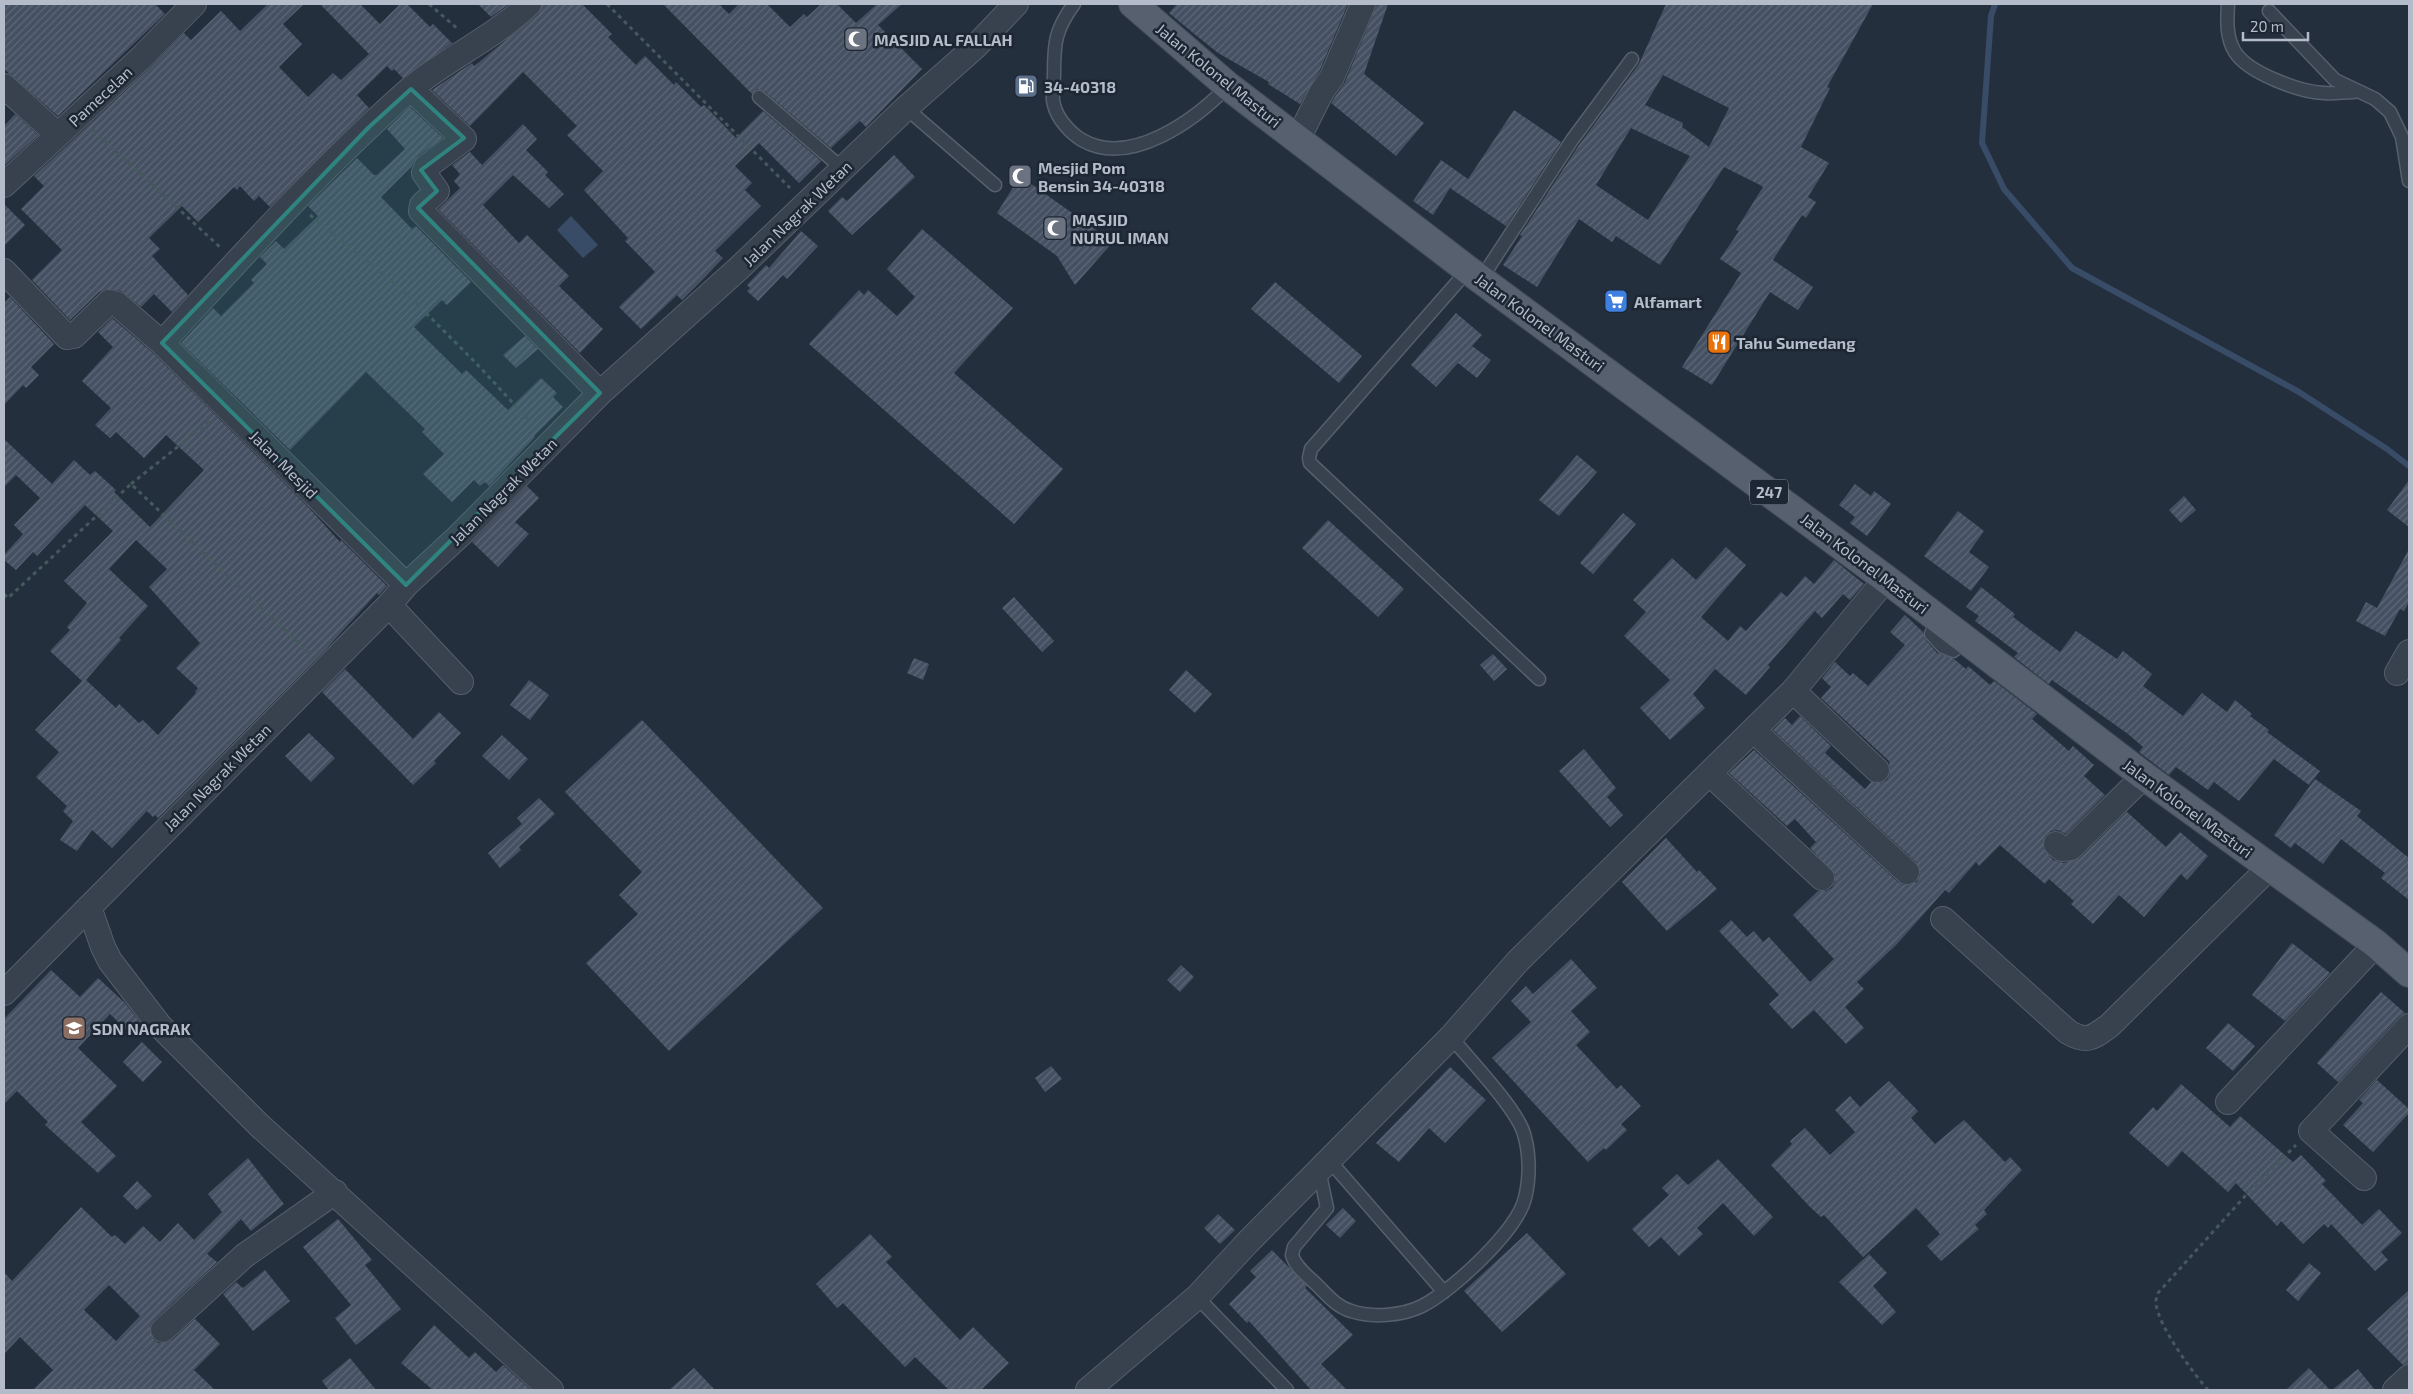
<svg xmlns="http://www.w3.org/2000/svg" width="2413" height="1394" viewBox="0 0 2413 1394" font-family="'Exo 2',sans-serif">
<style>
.water{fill:#394c67}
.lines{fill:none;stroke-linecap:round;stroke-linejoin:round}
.stream{stroke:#394c67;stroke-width:6}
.building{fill:url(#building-hatch);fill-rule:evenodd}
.lane-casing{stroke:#565f6c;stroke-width:15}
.street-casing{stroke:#565f6c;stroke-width:26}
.primary-casing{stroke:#414a57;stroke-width:30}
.path{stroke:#44595c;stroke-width:3;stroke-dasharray:4 4;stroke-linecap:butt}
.lane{stroke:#38414e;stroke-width:12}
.street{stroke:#38414e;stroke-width:24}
.primary{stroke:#56606e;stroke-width:28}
.marked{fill:#308480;fill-opacity:0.2;stroke:#308480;stroke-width:4;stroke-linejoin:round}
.labels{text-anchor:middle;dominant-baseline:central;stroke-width:5;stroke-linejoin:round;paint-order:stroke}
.shield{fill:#1d2633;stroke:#878f9c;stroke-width:1}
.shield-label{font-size:15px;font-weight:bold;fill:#b4bcc9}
.poi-label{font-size:16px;font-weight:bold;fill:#b4bcc9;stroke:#1d2633;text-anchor:start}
.street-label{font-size:16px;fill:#b4bcc9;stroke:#1d2633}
</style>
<defs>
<pattern id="building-hatch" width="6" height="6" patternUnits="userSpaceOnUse" patternTransform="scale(1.25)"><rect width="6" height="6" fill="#455162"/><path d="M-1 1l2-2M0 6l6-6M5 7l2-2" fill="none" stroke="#5d6877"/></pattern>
</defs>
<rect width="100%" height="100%" fill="#242f3e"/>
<path class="water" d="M571,216L598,245L583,258L557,230Z"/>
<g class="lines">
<path class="stream" d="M1995,4L1991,16L1982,143L2004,189L2072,268L2299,392L2387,449L2409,466"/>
</g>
<path class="building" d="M4,4H155L165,14L58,116L4,69Z
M268,4H304L283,24L302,44L279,67L308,97L333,73L341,80L369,54L320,4H360L380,24L400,4H407L430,27L433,24L452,43L403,78L394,69L392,71L387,66L357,95L369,108L270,207L259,196L254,201L240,186L237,190L234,187L198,222L182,206L149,238L160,249L152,256L188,295L172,312L154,294L141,307L121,291L106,289L99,292L70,320L32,280L62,250L21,209L44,186L34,176L150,68L184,33L191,40L221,11L240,31Z
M478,4H509L491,17Z
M542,4H582L612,34L608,37L636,65L645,56L674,85L676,82L701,107L704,105L736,138L763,111L821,161L799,183L759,143L735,166L752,183L745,190L761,206L715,251L723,258L705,277L682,300L677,295L641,329L619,307L655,272L625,241L628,238L584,190L603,171L567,135L577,126L523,72L470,126L432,90L472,63L474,66L478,63L538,14Z
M663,4H719L729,14L739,4H767L790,27L804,14L807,17L821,4H837L856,23L877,4H902L878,25L922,69L866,127L860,121L831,148L764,91L757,89L752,94Z
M1177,4H1348L1320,70L1300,104L1268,84L1269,82L1218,53L1192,32L1169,13Z
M1377,4H1388L1364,74L1424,123L1396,156L1331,103L1345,82Z
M1666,4H1873L1827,87L1830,88L1801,147L1829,163L1808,197L1816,202L1806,218L1802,215L1773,260L1813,287L1798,310L1770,292L1712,385L1682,367L1741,273L1720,259L1739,231L1736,230L1763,187L1760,185L1724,167L1660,265L1616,236L1612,242L1579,219L1537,287L1503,265L1522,236L1520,235L1579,145L1639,64ZM1663,75L1729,108L1709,147L1682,127L1683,123L1645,105ZM1631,128L1690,156L1648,220L1596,185Z
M410,107L443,138L418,156L411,167L381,197L412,229L416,226L471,282L447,305L442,300L414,327L462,374L466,370L508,410L541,378L557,393L553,397L563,407L534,436L535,437L489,486L485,482L480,486L474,480L452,502L423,474L444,454L422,432L425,429L366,372L290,450L181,343L213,308L221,316L254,283L251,280L267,264L260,257L276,241L284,249L318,216L308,206L357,158L374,175H377L405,149L387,129Z
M1514,110L1561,142L1506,226L1450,188L1433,215L1413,201L1441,160L1468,179Z
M15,114L38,135L4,166V126Z
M523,124L537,139L526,150L548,172L545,175L564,194L549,208L513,175L483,205L519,243L527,235L569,276L559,286L603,329L580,353L438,209L460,188L454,181L460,174L452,165L470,152L482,165Z
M894,155L915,177L852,235L828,211L842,197L847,201Z
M1020,176L1113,242L1075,285L1057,256L997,213Z
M4,204L25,225L4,246Z
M922,229L1013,308L954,373L1063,469L1014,524L809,344L859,290L864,295L868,290L897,316L915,297L887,269Z
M801,231L818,246L787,279L783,275L758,301L747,291L750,288L747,285L766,265L769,268Z
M1275,282L1362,356L1339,383L1251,309Z
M10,297L54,344L31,367L39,375L26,388L23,385L4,405V303Z
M1456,313L1482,335L1472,346L1491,360L1477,378L1458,363L1436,387L1411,365Z
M112,318L153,353L309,508L340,542L341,540L387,586L379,595L377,593L326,649L158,818L155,815L153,817L147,811L112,848L92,830L77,851L60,840L73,821L63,811L67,806L36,777L59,752L35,730L82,681L50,651L70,630L67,627L87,603L64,581L113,531L85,505L37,556L33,552L16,570L4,560V555L23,534L14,525L40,498L16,475L4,487V439L52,484L74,460L90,475L95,471L116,490L114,492L150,527L204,470L166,435L144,458L116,432L110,438L95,425L111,408L82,381L113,347L98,332ZM136,540L167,569L149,587L200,643L176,668L198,688L195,692L196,693L158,735L143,720L139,723L119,704L116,708L86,680L121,640L119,638L148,606L109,569Z
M525,336L538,349L516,368L503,355Z
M1577,455L1597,472L1559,516L1539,500Z
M2409,480V527L2387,510Z
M1855,484L1871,496L1874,491L1891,504L1867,536L1850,523L1855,517L1839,505Z
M527,486L539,498L515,522L529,534L498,567L472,542Z
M2184,496L2196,510L2181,523L2169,510Z
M1958,511L1984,531L1969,552L1989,567L1971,591L1924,556Z
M1623,513L1636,524L1593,574L1580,563Z
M1328,520L1404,589L1378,617L1302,548Z
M1726,547L1746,565L1701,617L1728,641L1740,626L1746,631L1781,592L1787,597L1805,576L1814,584L1834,560L1864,584L1850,600L1843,594L1822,618L1815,611L1768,665L1770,667L1746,695L1715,669L1693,694L1705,708L1670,740L1640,708L1670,680L1624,636L1646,612L1633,600L1672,558L1696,580Z
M2409,549V602L2404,611L2400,609L2385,636L2356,621L2366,602L2377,608Z
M1981,587L2015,614L2013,617L2060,652L2076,631L2117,659L2123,651L2152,674L2143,686L2183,716L2202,693L2227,712L2235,700L2252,714L2250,716L2269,730L2267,732L2320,771L2309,785L2274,759L2239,801L2214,782L2208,790L2176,767L2169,775L2139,752L2143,747L2128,734L2052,680L2049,684L2014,657L2018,653L1975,621L1979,616L1966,607Z
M1014,597L1054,641L1042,652L1002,608Z
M1905,615L1923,632L1925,639L1937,653L1954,659L1966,669L1968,666L1990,685L1994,681L2037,714L2032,719L2069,751L2073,746L2094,765L2084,776L2105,795L2066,834L2058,830L2051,831L2045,836L2043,848L2053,860L2064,863L2080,858L2127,812L2166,847L2180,832L2208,856L2187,880L2181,874L2144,917L2119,895L2093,924L2071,904L2074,901L2049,879L2045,884L2000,845L1979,866L1976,862L1949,893L1945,890L1897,944L1857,982L1864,989L1845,1007L1864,1028L1846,1044L1814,1010L1792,1029L1769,1004L1779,995L1719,931L1731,920L1747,937L1754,931L1763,942L1769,937L1810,982L1834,959L1793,915L1818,891H1826L1832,888L1835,882V874L1810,848L1816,842L1795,819L1787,826L1729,773L1754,750L1898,882L1904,885L1917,882L1920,875L1916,862L1773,730L1785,718L1792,725L1800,716L1831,746L1825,753L1865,789L1871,782L1880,783L1887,780L1890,773L1889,761L1821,698L1831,687L1822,678L1835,662L1850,676L1853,673L1868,686L1905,645L1890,632Z
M1493,654L1507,669L1494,681L1480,665Z
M914,658L929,664L923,680L907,673Z
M345,669L413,739L439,712L461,733L434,761L436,763L413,785L322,692Z
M1186,670L1212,694L1195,713L1169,690Z
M529,680L549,695L530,720L510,705Z
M642,720L823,908L669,1051L586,963L638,914L619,895L642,872L565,792Z
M309,733L335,758L311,782L285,756Z
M502,735L528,759L509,780L482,756Z
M1584,749L1616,788L1607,797L1623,815L1610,827L1559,771Z
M2315,779L2361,811L2357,816L2409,858V900L2381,878L2385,873L2341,839L2323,864L2295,843L2291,848L2274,835Z
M539,798L555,814L519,847L521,850L500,868L488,853L522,824L517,818Z
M1666,838L1697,872L1699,870L1717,889L1667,931L1622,882Z
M2292,943L2330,973L2285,1021L2252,995Z
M1571,959L1597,988L1571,1011L1590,1032L1576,1045L1617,1089L1621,1085L1641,1106L1621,1124L1627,1130L1606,1150L1604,1148L1588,1162L1492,1058L1531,1022L1511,1001L1526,986L1533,994Z
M1181,965L1194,977L1180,992L1167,980Z
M51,970L80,997L98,978L125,1003L144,1027L134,1037L110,1014L78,1048L117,1086L81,1122L116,1156L98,1173L45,1125L48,1122L17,1091L4,1104V1019Z
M2381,992L2405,1013L2399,1017L2338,1082L2317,1063Z
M2228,1023L2255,1046L2233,1071L2206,1048Z
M142,1042L162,1062L143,1082L123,1062Z
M1051,1066L1062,1079L1045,1092L1035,1078Z
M1450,1067L1486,1100L1445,1143L1429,1128L1399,1162L1376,1143Z
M2377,1080L2409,1109V1113L2373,1152L2343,1125L2363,1103L2359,1100Z
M1889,1081L1918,1111L1911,1118L1935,1144L1964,1120L2005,1162L2010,1157L2022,1170L1984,1210L1987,1214L1975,1225L1979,1229L1941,1261L1927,1246L1940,1234L1916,1208L1863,1257L1824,1215L1821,1217L1809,1206L1771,1165L1792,1144L1790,1141L1805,1128L1830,1155L1855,1132L1835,1110L1850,1096L1860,1107Z
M2181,1084L2230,1127L2240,1116L2293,1162L2301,1155L2326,1181L2322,1184L2362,1225L2379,1209L2402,1233L2381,1252L2388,1260L2375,1271L2331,1224L2328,1228L2324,1224L2303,1244L2281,1221L2277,1226L2236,1183L2228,1192L2182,1151L2168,1167L2129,1133L2153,1107L2157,1111Z
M248,1158L284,1204L251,1231L241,1219L207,1254L217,1262L154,1320L150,1326L153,1339L158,1343H165L172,1340L195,1319L220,1344L194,1370L215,1390H33L53,1370L20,1337L4,1354V1272L12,1281L81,1207L112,1237L115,1235L125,1244L143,1226L160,1242L178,1223L194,1240L222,1212L208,1194ZM109,1285L140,1316L116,1341L84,1310Z
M1718,1159L1773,1217L1754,1236L1723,1203L1697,1228L1703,1234L1679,1256L1661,1237L1649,1247L1632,1229L1669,1195L1662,1188L1677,1174L1688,1185Z
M137,1181L152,1196L137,1210L123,1196Z
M1343,1208L1356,1221L1340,1238L1326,1225Z
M1218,1214L1235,1230L1220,1244L1204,1228Z
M338,1219L372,1260L365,1265L401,1309L356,1345L335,1318L351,1305L303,1247Z
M1527,1233L1566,1274L1502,1332L1464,1291Z
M870,1234L892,1257L886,1262L960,1340L973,1327L1009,1363L981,1390H949L915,1357L905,1367L843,1303L837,1308L816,1284Z
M1272,1250L1307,1286L1305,1288L1353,1335L1321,1364L1347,1390H1311L1249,1321L1247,1323L1229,1304L1256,1277L1250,1271Z
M1869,1254L1887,1273L1873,1286L1896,1312L1882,1325L1839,1282Z
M2309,1263L2321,1273L2298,1301L2286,1290Z
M265,1270L290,1301L253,1331L223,1294L236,1282L243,1288Z
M2409,1290V1364L2403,1365L2367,1329Z
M434,1325L469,1358L475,1352L496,1372L503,1365L531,1390H433L401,1363Z
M350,1358L376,1390H329L322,1381Z
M694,1368L715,1390H669Z
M2309,1368L2330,1390H2286Z
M2358,1369L2375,1390H2332Z"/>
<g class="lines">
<g class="lane-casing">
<path id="lane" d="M1074,4C1055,30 1054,43 1054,74C1054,84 1051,96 1054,105C1057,118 1070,133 1082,140C1130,168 1195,120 1228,86
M2228,4C2227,20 2226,38 2235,52C2248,73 2300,92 2324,93C2334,94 2344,92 2354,92
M2269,11L2335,80L2375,99L2390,112L2402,137L2409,181
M759,97L843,169
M906,108L995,185
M1468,270L1311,449L1309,458L1310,463L1539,679
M1481,279L1572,140L1632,59
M1938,618L1931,634L1943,647L1953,651L1967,640
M1329,1160L1444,1292
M1319,1170L1327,1208L1294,1247L1292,1255C1295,1267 1309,1277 1318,1286C1328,1296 1337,1307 1351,1311C1372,1318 1402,1316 1422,1306C1452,1291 1517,1231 1525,1198C1530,1178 1530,1154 1524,1134C1517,1109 1469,1059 1451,1037
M1197,1297L1287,1390"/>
</g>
<g class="street-casing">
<path id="street" d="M4,86L58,135
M411,89L464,139L426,167L424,173L437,191L422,205L421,211L600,393
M1298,139L1321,93L1332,77L1363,4
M4,185L141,58L194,4
M4,271L67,337L74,336L109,302L117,304L162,343L406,585
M162,343C242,256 321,168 409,90C447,58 494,38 529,4
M389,605L461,682
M2397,673L2409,652
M1793,691L1877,770
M1753,730L1907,872
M1710,774L1822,878
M2056,844L2062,849L2071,848L2144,776
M89,907L103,947L110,961L160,1026L260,1126L551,1390
M1943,919L2068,1032C2087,1043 2092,1038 2109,1026L2270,867
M4,993L389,605L406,585L460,535L600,393L738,269L906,108L975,47L1016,4
M2228,1102L2376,944
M2364,1178L2311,1131L2409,1026
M163,1330L244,1256L335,1192
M1088,1390L1197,1297L1247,1243L1451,1037L1518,961L1793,691L1886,579
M2395,1390L2409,1377"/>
</g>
<g class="primary-casing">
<path id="primary" d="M1133,4L1228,86L1468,270L1886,579L2144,776L2376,944L2409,973"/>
</g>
<path class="path" d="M429,4L459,30
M607,4L790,188
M93,130L221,248
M310,215L407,294L476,363L536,428
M131,484L210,421
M4,594L8,598L131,484L310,654
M2208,1390C2193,1373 2159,1327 2156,1304C2155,1301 2157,1297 2158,1293L2246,1195L2296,1145"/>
<use href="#lane" class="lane"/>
<use href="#street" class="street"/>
<use href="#primary" class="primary"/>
</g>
<path class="marked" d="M411,89L464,138L421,170L437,191L418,208L600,393L406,585L162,343L368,128Z"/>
<defs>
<g id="mosque-square" transform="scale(1.25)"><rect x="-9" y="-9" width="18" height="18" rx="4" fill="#6b7280" stroke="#1d2633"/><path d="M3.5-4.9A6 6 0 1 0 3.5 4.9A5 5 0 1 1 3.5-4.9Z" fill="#fff"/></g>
<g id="fuel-square" transform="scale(1.25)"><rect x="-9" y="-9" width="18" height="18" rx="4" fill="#5c6f8a" stroke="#1d2633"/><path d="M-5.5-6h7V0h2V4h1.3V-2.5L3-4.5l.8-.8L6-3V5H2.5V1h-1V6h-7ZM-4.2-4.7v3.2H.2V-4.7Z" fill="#fff"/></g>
<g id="supermarket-square" transform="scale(1.25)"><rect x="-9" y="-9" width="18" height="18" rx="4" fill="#3f7fe0" stroke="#1d2633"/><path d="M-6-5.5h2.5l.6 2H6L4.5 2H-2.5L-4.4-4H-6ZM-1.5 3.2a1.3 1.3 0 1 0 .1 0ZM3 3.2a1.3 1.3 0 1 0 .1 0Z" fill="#fff"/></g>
<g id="restaurant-square" transform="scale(1.25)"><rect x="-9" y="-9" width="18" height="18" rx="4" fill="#e8710a" stroke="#1d2633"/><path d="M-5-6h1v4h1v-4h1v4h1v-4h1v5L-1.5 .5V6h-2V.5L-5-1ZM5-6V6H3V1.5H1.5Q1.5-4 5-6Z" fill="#fff"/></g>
<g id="school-square" transform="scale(1.25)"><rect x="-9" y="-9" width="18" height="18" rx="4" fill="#8d6e63" stroke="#1d2633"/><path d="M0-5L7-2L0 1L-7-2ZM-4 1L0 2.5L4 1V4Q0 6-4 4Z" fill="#fff"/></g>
</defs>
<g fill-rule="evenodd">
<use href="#mosque-square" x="856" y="39"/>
<use href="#fuel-square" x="1026" y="86"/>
<use href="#mosque-square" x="1020" y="176"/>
<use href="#mosque-square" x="1055" y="228"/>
<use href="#supermarket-square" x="1616" y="301"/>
<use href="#restaurant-square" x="1719" y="342"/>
<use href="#school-square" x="74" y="1028"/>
</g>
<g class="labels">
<rect class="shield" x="1750" y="479.5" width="38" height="25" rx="4"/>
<g class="shield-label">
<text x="1769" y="492">247</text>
</g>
<g class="poi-label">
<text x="874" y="39">MASJID AL FALLAH</text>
<text x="1044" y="86">34-40318</text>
<text x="1038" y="167">Mesjid Pom<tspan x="1038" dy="18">Bensin 34-40318</tspan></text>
<text x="1072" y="219">MASJID<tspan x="1072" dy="18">NURUL IMAN</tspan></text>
<text x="1634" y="301">Alfamart</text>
<text x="1736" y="342">Tahu Sumedang</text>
<text x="92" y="1028">SDN NAGRAK</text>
</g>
<g class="street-label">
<text transform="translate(1219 75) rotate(39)">Jalan Kolonel Masturi</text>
<text transform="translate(100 96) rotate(-43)">Pamecelan</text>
<text transform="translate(797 213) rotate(-44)">Jalan Nagrak Wetan</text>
<text transform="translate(1540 322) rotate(36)">Jalan Kolonel Masturi</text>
<text transform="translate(284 464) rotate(45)">Jalan Mesjid</text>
<text transform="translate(503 491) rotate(-45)">Jalan Nagrak Wetan</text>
<text transform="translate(1865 563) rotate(37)">Jalan Kolonel Masturi</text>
<text transform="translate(217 777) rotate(-45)">Jalan Nagrak Wetan</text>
<text transform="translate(2188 808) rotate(36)">Jalan Kolonel Masturi</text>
</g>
</g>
<rect width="2413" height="1394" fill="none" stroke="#b4bcc9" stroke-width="10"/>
<path d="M2243 32v8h65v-8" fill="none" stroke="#b4bcc9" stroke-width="2.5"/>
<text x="2250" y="32" font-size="15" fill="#b4bcc9" stroke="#1d2633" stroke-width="4" paint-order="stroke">20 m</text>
</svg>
